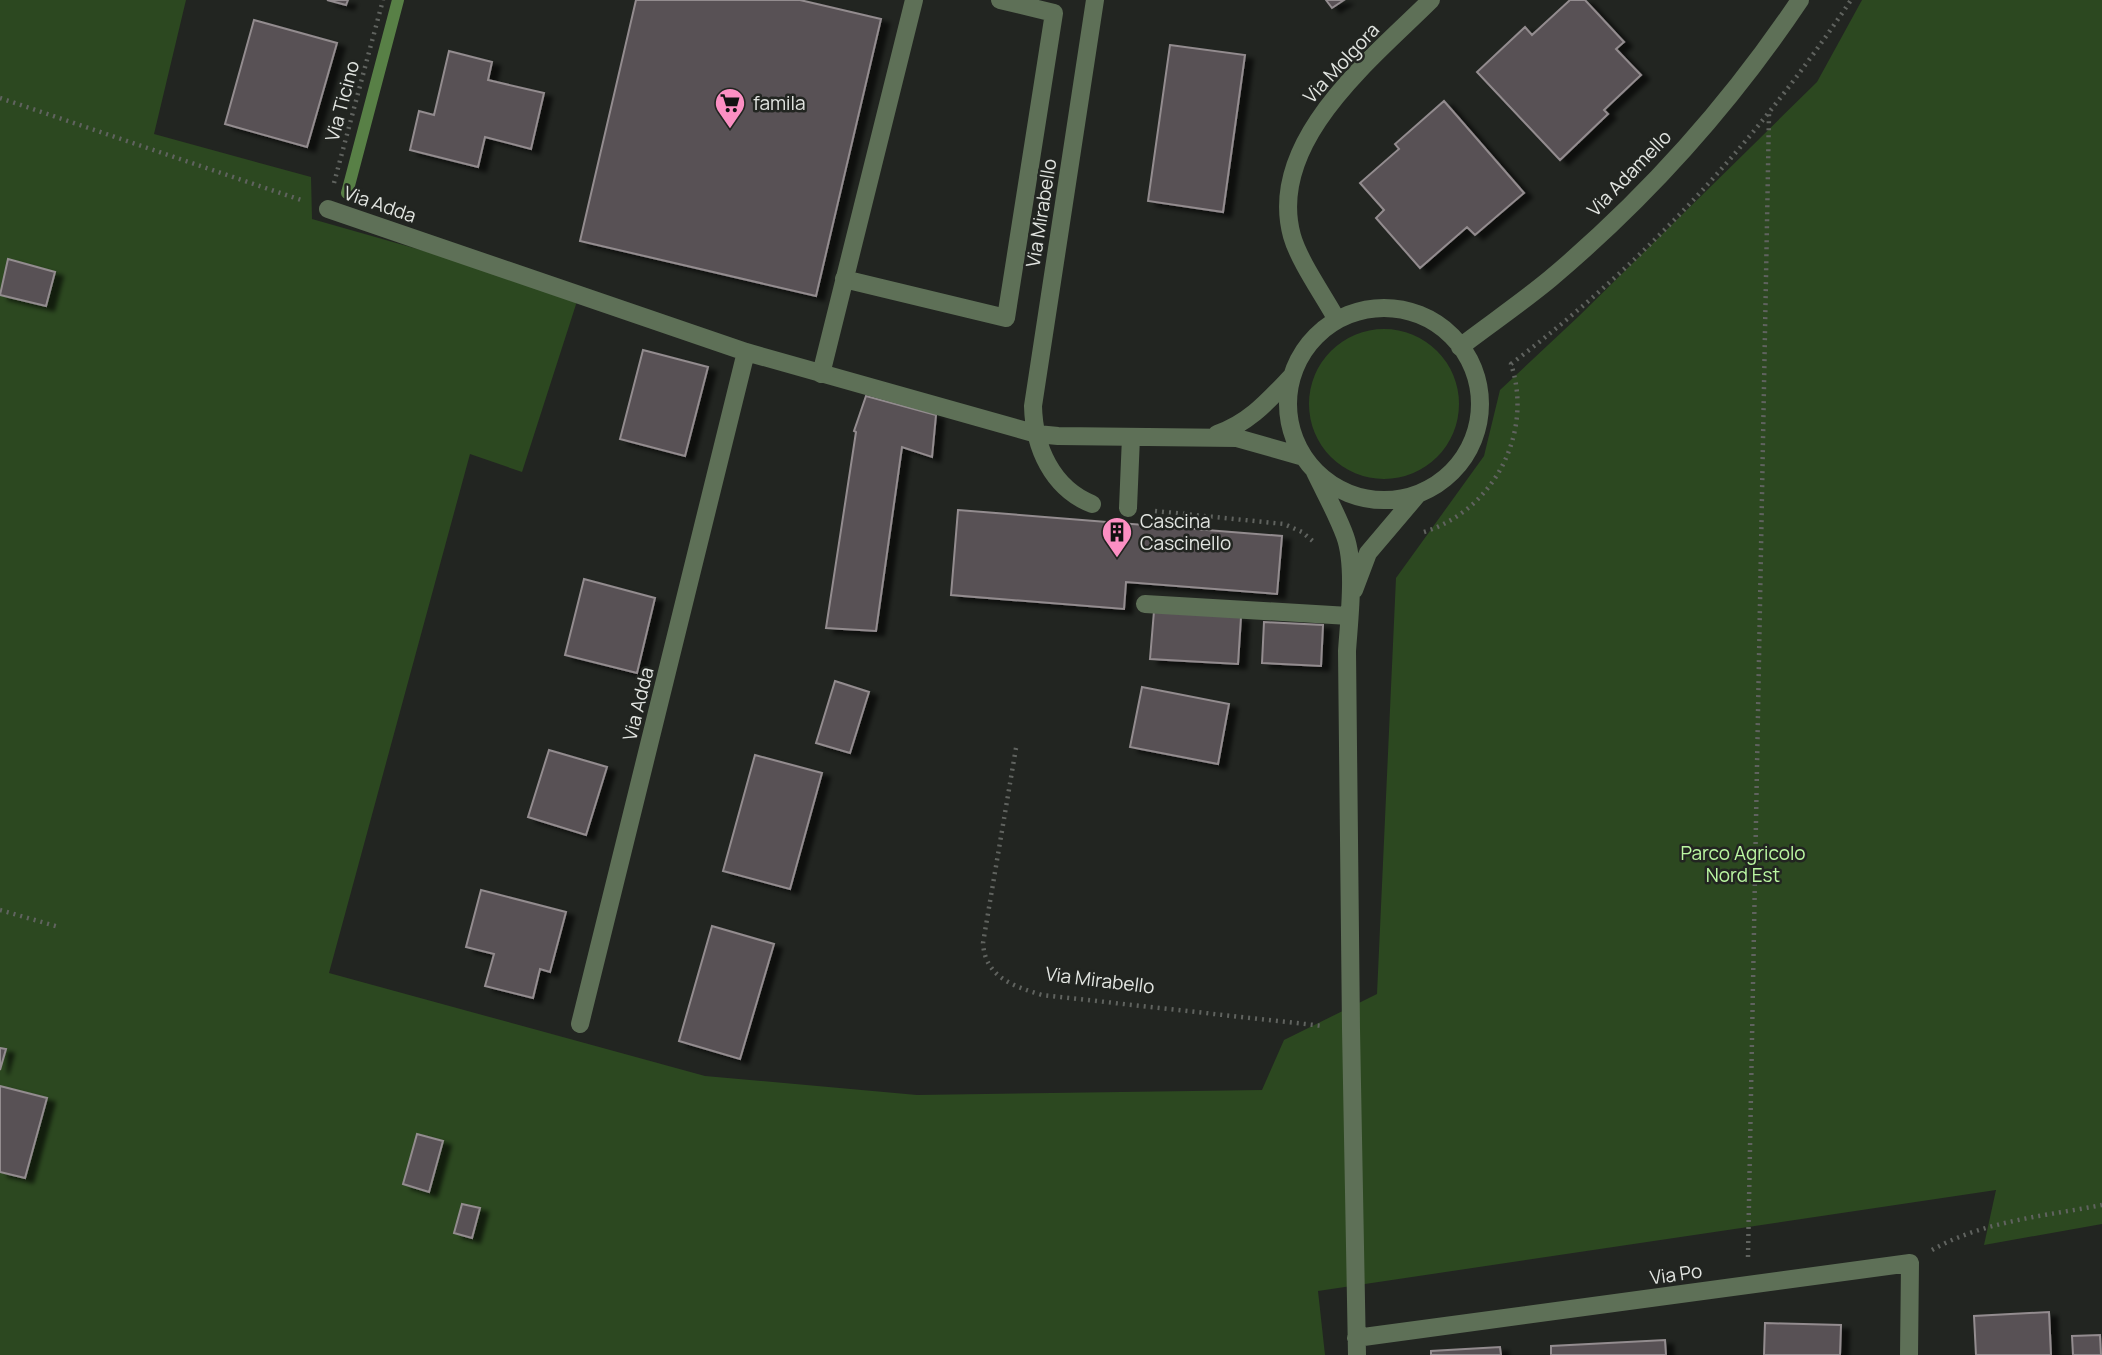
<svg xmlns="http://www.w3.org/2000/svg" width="2102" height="1355" viewBox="0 0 2102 1355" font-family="Manrope,sans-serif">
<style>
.green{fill:#2c4820}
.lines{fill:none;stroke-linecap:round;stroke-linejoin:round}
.stream{stroke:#588046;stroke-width:12}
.building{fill:#585154;stroke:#938c8f;stroke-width:2;filter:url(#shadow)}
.path{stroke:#60635f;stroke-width:4.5;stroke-dasharray:2 5;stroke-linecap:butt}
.minor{stroke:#5e7057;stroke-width:18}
.labels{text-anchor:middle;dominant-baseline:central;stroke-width:5;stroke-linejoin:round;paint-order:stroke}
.street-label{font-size:19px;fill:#e2e5e1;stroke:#222521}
.poi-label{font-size:19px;fill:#e2e5e1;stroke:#222521;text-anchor:start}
.park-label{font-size:19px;fill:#bbf7a2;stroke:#222521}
</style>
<defs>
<filter id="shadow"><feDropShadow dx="8" dy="4.5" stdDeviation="2" flood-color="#0009"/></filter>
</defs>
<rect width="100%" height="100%" fill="#222521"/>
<path class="green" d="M0,0H186L154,134L311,177L312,219L579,295L522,472L470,454L329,973L705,1076L917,1095L1262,1090L1284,1040L1377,994L1396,578L1484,456L1500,390L1579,316L1817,82L1862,0H2102V1224L1984,1245L1996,1190L1318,1291L1325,1355H0Z
M1309 404a75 75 0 1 1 150 0a75 75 0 1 1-150 0Z"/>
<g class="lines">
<path class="stream" d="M347,193L398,0"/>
</g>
<path class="building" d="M327,0H348L346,5Z
M636,0H800L881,19L816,296L580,241Z
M1326,0H1344L1332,8Z
M1570,0H1585L1624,42L1616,49L1641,75L1604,110L1608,114L1560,160L1477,72L1525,27L1532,35Z
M254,20L337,43L307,147L225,124Z
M1170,45L1245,55L1223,212L1148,201Z
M449,51L492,62L488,80L544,93L531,149L485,137L478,167L410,150L419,111L434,115Z
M1444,101L1524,193L1475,235L1467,227L1420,268L1376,218L1384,210L1360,183L1399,149L1395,144Z
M8,259L55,272L46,306L0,295Z
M643,350L708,367L685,456L620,439Z
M866,396L936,415L932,457L902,447L876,631L826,628L856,432L854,431Z
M958,510L1282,536L1277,594L1126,582L1124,609L951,595Z
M584,579L655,598L637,673L565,655Z
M1154,611L1241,617L1238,664L1150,659Z
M1264,622L1323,625L1321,666L1262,663Z
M835,681L869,692L850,753L816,743Z
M1142,687L1229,704L1218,764L1130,747Z
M549,750L607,767L586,835L528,817Z
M755,755L822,773L790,889L723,871Z
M481,890L566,912L550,972L540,969L533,998L485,986L494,954L466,947Z
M712,926L774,944L740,1059L679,1041Z
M0,1048L6,1049L0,1070Z
M0,1086L47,1098L25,1178L0,1172Z
M417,1134L443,1141L429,1192L403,1184Z
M462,1204L480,1208L472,1238L454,1233Z
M2049,1312L2051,1355H1976L1974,1316Z
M1765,1323L1841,1325L1840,1355H1764Z
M2100,1335L2101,1355H2073L2072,1336Z
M1665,1340L1666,1355H1551V1346Z
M1500,1347L1501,1355H1431V1351Z"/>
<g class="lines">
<path class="path" d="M0,98L301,200
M334,183L383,0
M1155,511L1284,524L1302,532L1315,543
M1424,532C1494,510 1534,433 1511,364C1649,259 1755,143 1851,0
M1016,748L983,943C985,977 1013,986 1042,995L1323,1026
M0,910L59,927
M1932,1250C1983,1221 2045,1216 2102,1205
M1748,1257L1769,114"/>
<path class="minor" d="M328,209L746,352L1037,434L1058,436L1237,438L1304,457
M844,279L1006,318L1054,13L1000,0
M1288 404a96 96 0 1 1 192 0a96 96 0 1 1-192 0Z
M1337,320C1324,296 1299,261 1292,236C1266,141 1373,58 1431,0
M1460,347C1490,324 1521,303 1550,279C1645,199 1731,103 1800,0
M821,374L914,0
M1217,434C1249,423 1268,401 1291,377
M1315,472C1325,493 1337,514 1345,536C1356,566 1349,620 1347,651L1351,1029L1357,1355
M1092,504C1052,488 1034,447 1033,406L1095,0
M1128,508L1131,437
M1354,590L1368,553L1418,494
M1145,604L1349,616
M580,1024L746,352
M1356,1338L1910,1263L1909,1355"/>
</g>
<defs>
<g id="supermarket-pin" transform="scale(1.575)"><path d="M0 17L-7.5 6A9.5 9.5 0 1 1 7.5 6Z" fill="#fc8fc3" stroke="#222521"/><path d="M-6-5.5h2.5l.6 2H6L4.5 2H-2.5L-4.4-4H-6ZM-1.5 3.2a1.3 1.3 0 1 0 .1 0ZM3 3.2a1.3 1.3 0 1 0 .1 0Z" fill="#111"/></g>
<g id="building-pin" transform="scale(1.575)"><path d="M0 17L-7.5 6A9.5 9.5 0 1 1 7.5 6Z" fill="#fc8fc3" stroke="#222521"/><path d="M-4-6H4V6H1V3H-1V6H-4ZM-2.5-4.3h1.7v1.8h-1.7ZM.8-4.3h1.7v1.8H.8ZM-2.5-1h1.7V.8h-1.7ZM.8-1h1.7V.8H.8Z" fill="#111"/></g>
</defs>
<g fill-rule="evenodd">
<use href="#supermarket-pin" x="730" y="103"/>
<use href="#building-pin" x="1117" y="532"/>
</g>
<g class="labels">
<g class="street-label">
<text transform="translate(1341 63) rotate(-47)">Via Molgora</text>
<text transform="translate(342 101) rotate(-75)">Via Ticino</text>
<text transform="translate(1629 173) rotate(-46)">Via Adamello</text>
<text transform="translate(380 204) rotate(19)">Via Adda</text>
<text transform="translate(1041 213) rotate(-81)">Via Mirabello</text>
<text transform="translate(638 704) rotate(-76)">Via Adda</text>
<text transform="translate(1100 980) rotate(7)">Via Mirabello</text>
<text transform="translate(1676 1274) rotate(-8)">Via Po</text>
</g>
<g class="poi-label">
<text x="753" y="103">famila</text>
<text x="1140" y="521">Cascina<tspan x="1140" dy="22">Cascinello</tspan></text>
</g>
<g class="park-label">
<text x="1743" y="853">Parco Agricolo<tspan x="1743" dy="22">Nord Est</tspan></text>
</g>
</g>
</svg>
